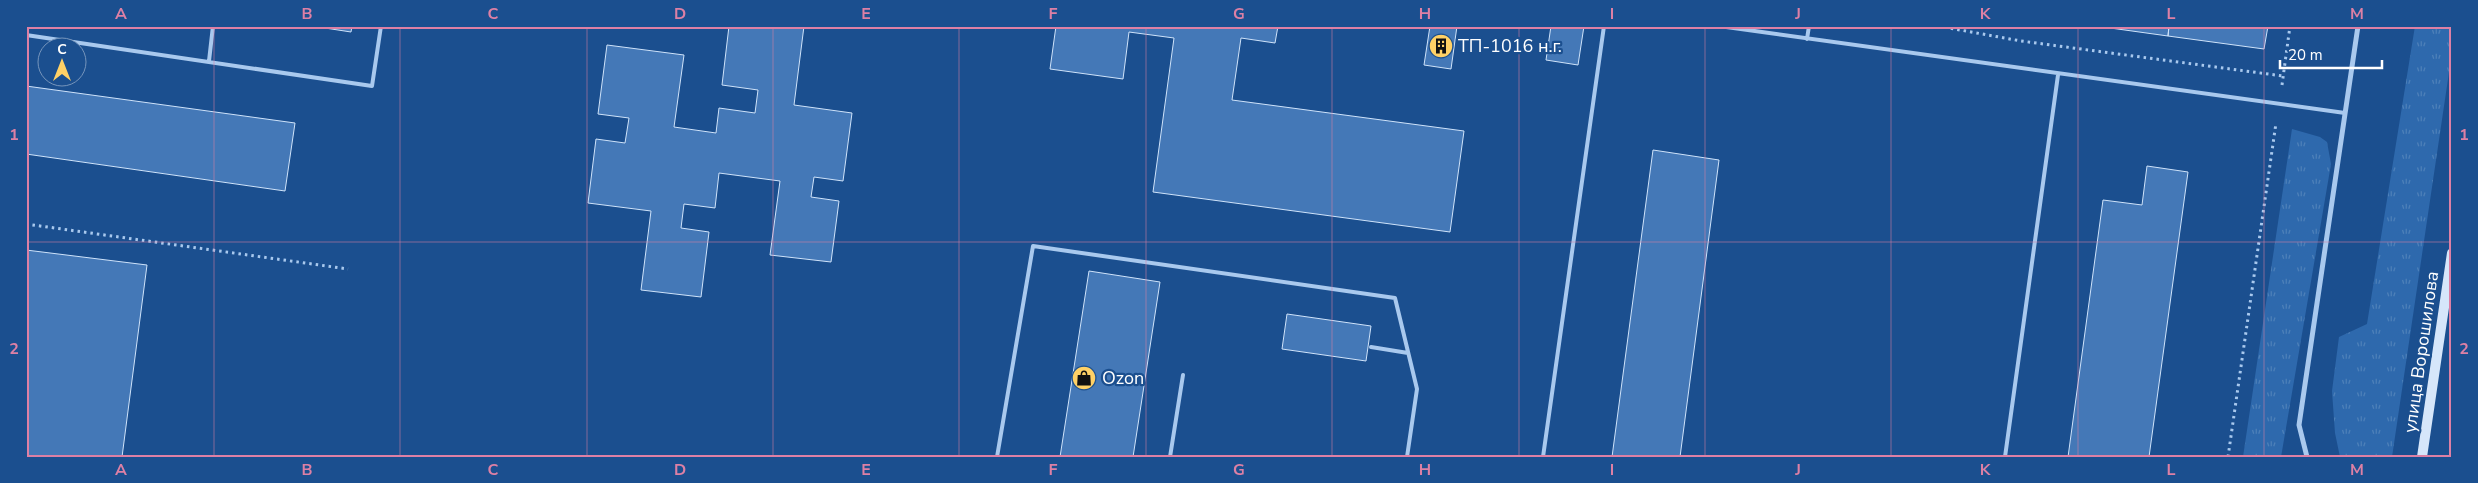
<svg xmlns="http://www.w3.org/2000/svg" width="2478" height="483" viewBox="0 0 2478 483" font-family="'Nunito Sans',sans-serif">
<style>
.grass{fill:url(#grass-tufts)}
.building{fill:#4478b7;stroke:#cfe3fa}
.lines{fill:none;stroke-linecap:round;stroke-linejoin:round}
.path{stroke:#a9c9ee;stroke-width:3;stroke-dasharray:2.5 4;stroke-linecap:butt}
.service{stroke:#a9c9ee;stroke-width:4}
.minor{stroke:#a9c9ee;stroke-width:5}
.secondary{stroke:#d6e6fa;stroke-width:10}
.grid{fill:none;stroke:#dd80a5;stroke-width:1;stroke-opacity:0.55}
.labels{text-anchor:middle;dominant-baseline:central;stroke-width:4.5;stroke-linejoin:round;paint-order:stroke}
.poi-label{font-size:18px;fill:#fff;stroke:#1b4f8f;text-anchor:start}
.street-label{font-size:18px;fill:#fff;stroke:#1b4f8f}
.neatline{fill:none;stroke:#dd80a5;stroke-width:2}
.grid-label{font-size:16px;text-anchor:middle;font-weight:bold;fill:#dd80a5}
</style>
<defs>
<pattern id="grass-tufts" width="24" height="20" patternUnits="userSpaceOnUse" patternTransform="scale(1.25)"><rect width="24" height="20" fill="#2e69ad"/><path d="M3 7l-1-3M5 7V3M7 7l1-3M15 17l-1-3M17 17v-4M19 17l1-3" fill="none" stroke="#4d80b9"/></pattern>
</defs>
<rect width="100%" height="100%" fill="#1b4f8f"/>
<path class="grass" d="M2415,26H2452V52L2392,457H2340L2335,433L2332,391L2339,337L2367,324Z
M2292,129L2320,137L2327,142L2331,164L2281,457H2243Z"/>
<path class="building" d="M312,26H352L351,32Z
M729,26H804L794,105L852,113L843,181L814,177L811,197L839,201L831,262L770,255L780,181L719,173L715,208L684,204L681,228L709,232L701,297L641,290L651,211L588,203L596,139L625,143L629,118L598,114L607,45L684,55L674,127L716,133L719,108L755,113L758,90L722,85Z
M1056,26H1278L1275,43L1241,38L1232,100L1464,131L1450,232L1153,192L1174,38L1129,32L1123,79L1050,69Z
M1430,26H1457L1451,69L1424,65Z
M1551,26H1584L1578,65L1546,60Z
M2096,26H2169L2168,36Z
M2169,26H2268L2264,49L2168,36Z
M26,86L295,123L285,191L26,154Z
M1653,150L1719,160L1680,457H1612Z
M2147,166L2188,172L2149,457H2068L2103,200L2142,205Z
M26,250L147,265L122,457H26Z
M1089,271L1160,282L1133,457H1060Z
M1287,314L1371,326L1366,361L1282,349Z"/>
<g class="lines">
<path class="path" d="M1938,26L2021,41L2283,76
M2282,85L2290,26
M26,224L348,269
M2228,457L2276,123"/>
<path class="service" d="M1719,26L2345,113
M26,35L372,86L381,26
M1807,39L1809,26
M209,61L213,26
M1371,347L1408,353
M997,457L1033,246L1395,298L1417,389L1407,457
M1170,457L1183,375
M1543,457L1604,26
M2005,457L2058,75"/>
<path class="minor" d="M2307,457L2299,425L2358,26"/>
<path class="secondary" d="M2422,457L2452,253"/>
</g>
<path class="grid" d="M214,26V457M400,26V457M587,26V457M773,26V457M959,26V457M1146,26V457M1332,26V457M1519,26V457M1705,26V457M1891,26V457M2078,26V457M2264,26V457M26,242H2452"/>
<defs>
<g id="building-disc" transform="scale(1.25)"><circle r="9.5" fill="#ffd166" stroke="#1b4f8f"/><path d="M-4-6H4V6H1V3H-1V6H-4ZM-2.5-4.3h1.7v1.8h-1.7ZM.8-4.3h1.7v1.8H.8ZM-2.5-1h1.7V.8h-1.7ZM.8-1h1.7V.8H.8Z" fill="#111"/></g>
<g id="shop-disc" transform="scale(1.25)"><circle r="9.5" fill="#ffd166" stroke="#1b4f8f"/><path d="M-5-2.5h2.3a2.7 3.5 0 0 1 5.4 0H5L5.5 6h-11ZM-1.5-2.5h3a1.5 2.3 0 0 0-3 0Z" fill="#111"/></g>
</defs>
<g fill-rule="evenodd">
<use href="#building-disc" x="1441" y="46"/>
<use href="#shop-disc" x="1084" y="378"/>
</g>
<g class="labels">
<g class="poi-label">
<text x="1458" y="46">ТП-1016 н.г.</text>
<text x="1102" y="378">Ozon</text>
</g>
<g class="street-label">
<text transform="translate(2421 352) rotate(-82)">улица Ворошилова</text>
</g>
</g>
<rect width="2478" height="483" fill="none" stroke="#1b4f8f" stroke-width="55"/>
<g transform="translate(62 62)"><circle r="24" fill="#1b4f8f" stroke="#7695bc"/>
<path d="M0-4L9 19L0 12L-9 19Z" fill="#ffd166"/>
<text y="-8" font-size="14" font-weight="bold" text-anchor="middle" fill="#ffffff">С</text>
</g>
<path d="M2280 60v8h102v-8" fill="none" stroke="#ffffff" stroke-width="2.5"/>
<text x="2288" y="60" font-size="15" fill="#ffffff" stroke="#1b4f8f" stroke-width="4" paint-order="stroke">20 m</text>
<rect x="28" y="28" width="2422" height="428" class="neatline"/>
<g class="grid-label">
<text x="121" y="19">A</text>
<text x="307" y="19">B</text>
<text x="493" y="19">C</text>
<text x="680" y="19">D</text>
<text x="866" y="19">E</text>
<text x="1053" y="19">F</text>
<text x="1239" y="19">G</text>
<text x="1425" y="19">H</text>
<text x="1612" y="19">I</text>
<text x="1798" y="19">J</text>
<text x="1985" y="19">K</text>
<text x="2171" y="19">L</text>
<text x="2357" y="19">M</text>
<text x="14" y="140">1</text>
<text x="2464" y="140">1</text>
<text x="14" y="354">2</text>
<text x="2464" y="354">2</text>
<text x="121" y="475">A</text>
<text x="307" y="475">B</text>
<text x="493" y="475">C</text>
<text x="680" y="475">D</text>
<text x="866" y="475">E</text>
<text x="1053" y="475">F</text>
<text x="1239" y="475">G</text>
<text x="1425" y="475">H</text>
<text x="1612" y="475">I</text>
<text x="1798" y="475">J</text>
<text x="1985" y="475">K</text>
<text x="2171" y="475">L</text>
<text x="2357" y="475">M</text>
</g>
</svg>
